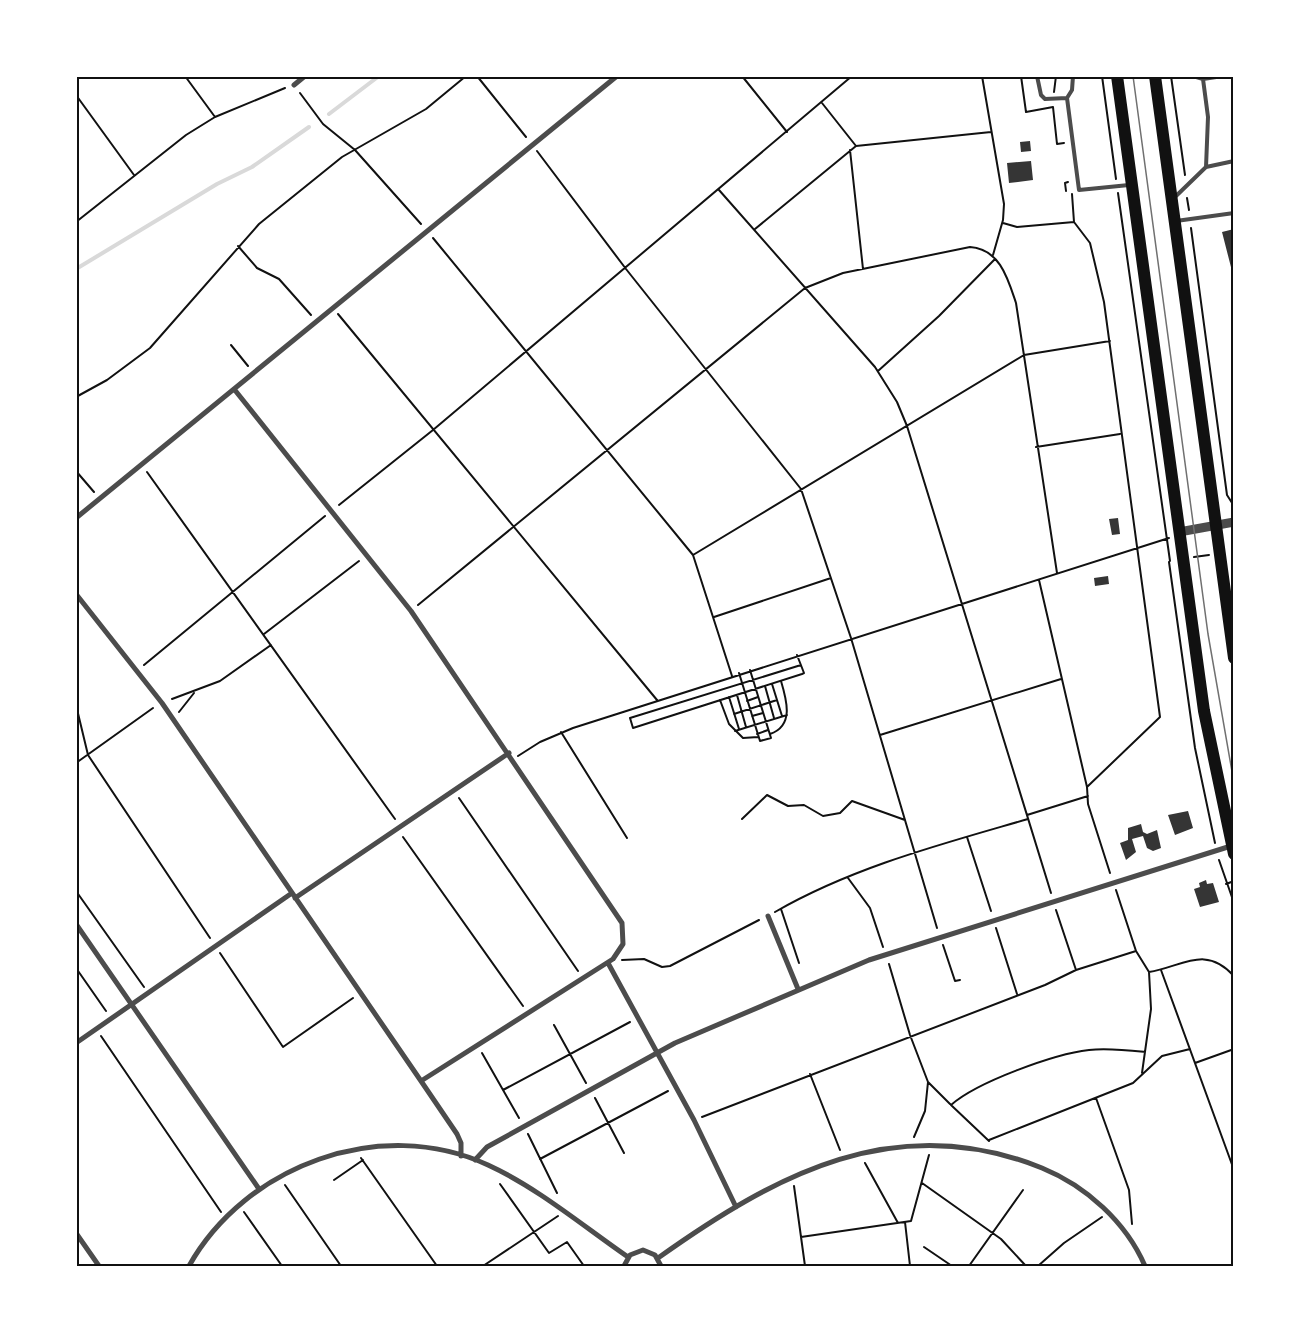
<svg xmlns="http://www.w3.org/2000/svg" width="1310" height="1343" viewBox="0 0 1310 1343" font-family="Mulish,sans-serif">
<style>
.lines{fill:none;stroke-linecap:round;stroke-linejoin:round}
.stream{stroke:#d9d9d9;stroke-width:4}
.building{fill:#353535}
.path{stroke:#111;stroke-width:2}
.service{stroke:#4c4c4c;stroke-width:4}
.pedestrian{stroke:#4c4c4c;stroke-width:5}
.tertiary{stroke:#4c4c4c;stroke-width:9}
.primary{stroke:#111;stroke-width:12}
.tram{stroke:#707070;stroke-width:1.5}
.neatline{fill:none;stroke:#111;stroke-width:2}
</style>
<rect width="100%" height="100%" fill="#fff"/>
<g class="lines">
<path class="stream" d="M329,114L379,76
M76,269L217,184L252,167L309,127"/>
</g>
<path class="building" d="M1030,141L1031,151L1021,152L1020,142Z
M1031,161L1033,180L1009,183L1007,163Z
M1234,229V275H1233L1222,232Z
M1118,518L1120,534L1112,535L1109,519Z
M1108,576L1109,584L1095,586L1094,578Z
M1188,811L1193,828L1175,835L1168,815Z
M1141,824L1143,832L1147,834L1157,830L1161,848L1153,851L1147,848L1143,836L1132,839L1136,852L1126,860L1120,843L1128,840V828Z
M1206,880L1207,884L1213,883L1219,902L1200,907L1194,889L1200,887L1199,883Z"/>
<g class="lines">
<path class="path" d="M185,76L215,117
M477,76L526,137
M742,76L787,132
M982,76L1004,204L1003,220L993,255
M1021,76L1026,112L1053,107L1057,144L1064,143
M1102,76L1116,179
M1171,76L1185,175
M1054,92L1056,76
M300,93L323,124L355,150L421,224
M76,95L134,175
M822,103L856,146
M850,150L863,269
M537,151L626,269L801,489L851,638L937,928
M719,190L875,367L897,402L907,426L1051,893
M1066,191L1065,183L1068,182
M1118,193L1170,561
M1187,198L1189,210
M76,222L186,135L215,117L285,88
M1074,222L1090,243L1104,302L1160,717L1087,787
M1003,223L1017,227L1074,222L1072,194
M1191,228L1227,495L1234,506
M755,229L856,146L991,132
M433,238L693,555L732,676
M238,246L257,268L279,279L311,315
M338,314L657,700
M231,345L248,366
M878,371L939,316L995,259
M76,397L107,380L150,348L259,224L342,157L426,109L466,76
M1036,447L1120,434
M76,471L94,492
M147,472L395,819
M339,505L433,430L852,76
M693,555L1024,355L1110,341
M1194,557L1209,555
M1169,562L1195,748L1215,843
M1039,580L1087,787L1088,804L1110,873
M418,605L805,288L843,273L970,247C1000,249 1008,279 1016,303L1057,573
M714,617L831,578
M264,634L359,561
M797,655L804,673L802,674L633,728L630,718L801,665
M144,665L325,516
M739,673L760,741L771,738L750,670
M772,684L782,716
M765,686L774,718
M737,695L746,727
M729,697L739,729
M172,699L220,681L271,645
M720,700L729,724L743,738L758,737
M747,701L758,697
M76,705L88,755L210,938
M179,712L194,693
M734,714L777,700
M752,716L763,713
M735,731L787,715
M561,732L627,838
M757,734L768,730
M770,734C794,726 787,701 781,681
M880,735L1061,679
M518,756L540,742L573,728L1169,538
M76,763L153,708
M459,798L578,971
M1027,815L1088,796
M742,819L767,795L788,806L804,805L823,816L840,813L852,801L905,820
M403,837L523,1006
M967,837L991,911
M1219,860L1234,903
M848,878L870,908L883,947
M1226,884L1234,881
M1116,890L1136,951L1149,972C1182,967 1205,944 1234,976
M76,891L144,987
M781,909L799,963
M1056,910L1076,970
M775,912C853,867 942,844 1028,819
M996,928L1017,994
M943,945L955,981L960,980
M220,953L283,1047L353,998
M622,960L644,959L662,967L670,966L759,920
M889,964L910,1035L928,1082L950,1104
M76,968L106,1011
M1161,970L1234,1170
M554,1025L586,1083
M101,1036L221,1212
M482,1053L519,1118
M1195,1063L1234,1049
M1142,1073L1151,1009L1149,972
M810,1074L840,1150
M503,1090L630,1022
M595,1098L624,1153
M1096,1098L1129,1190L1132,1224
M702,1117L1045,985L1076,970L1136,951
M528,1134L557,1193
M914,1137L925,1111L928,1082
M989,1140L1133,1083L1162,1056L1190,1049
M989,1141L951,1105C977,1082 1054,1054 1089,1050C1108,1048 1126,1050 1145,1052
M361,1158L437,1266
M540,1159L668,1091
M865,1163L898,1223
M334,1180L363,1160
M922,1183L1001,1239L1026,1266
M500,1184L549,1253L567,1242L584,1266
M285,1185L341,1266
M794,1186L805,1266
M244,1212L282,1266
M905,1222L910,1266
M801,1237L911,1221L929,1155
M924,1247L952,1266
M483,1266L558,1216
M969,1266L1023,1190
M1038,1266L1064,1243L1102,1217"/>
<path class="service" d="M1037,76L1041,95L1045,99L1067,98L1072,90L1073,76
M1193,76L1203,79L1223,76
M1067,98L1079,190L1129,185
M1206,167L1234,161
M1175,197L1206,167L1208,117L1203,79
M1176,221L1234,213"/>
<path class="pedestrian" d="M294,85L305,76
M234,389L411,611L622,923L623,944L613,959L421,1081
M76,518L617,76
M76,594L162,703L421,1081L457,1134L461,1143V1156
M295,898L509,753
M768,916L798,989
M76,924L259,1189
M608,963L694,1120L736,1207
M76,1043L292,893
M475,1160L487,1147L675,1043L869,960L1231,846
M76,1233L99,1266
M658,1258C776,1174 896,1109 1042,1168C1086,1186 1126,1222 1145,1266
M189,1266C245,1166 380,1115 488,1165C538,1188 583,1226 628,1257
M624,1266L630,1255L643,1250L655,1255L661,1266"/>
<path class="tertiary" d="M1179,532L1234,522"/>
<path class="primary" d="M1117,76L1204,711L1234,854
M1155,76L1234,658"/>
<path class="tram" d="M1133,76L1208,634L1234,783"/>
</g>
<rect width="1310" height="1343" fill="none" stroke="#ffffff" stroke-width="156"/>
<rect x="78" y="78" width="1154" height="1187" class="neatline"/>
</svg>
